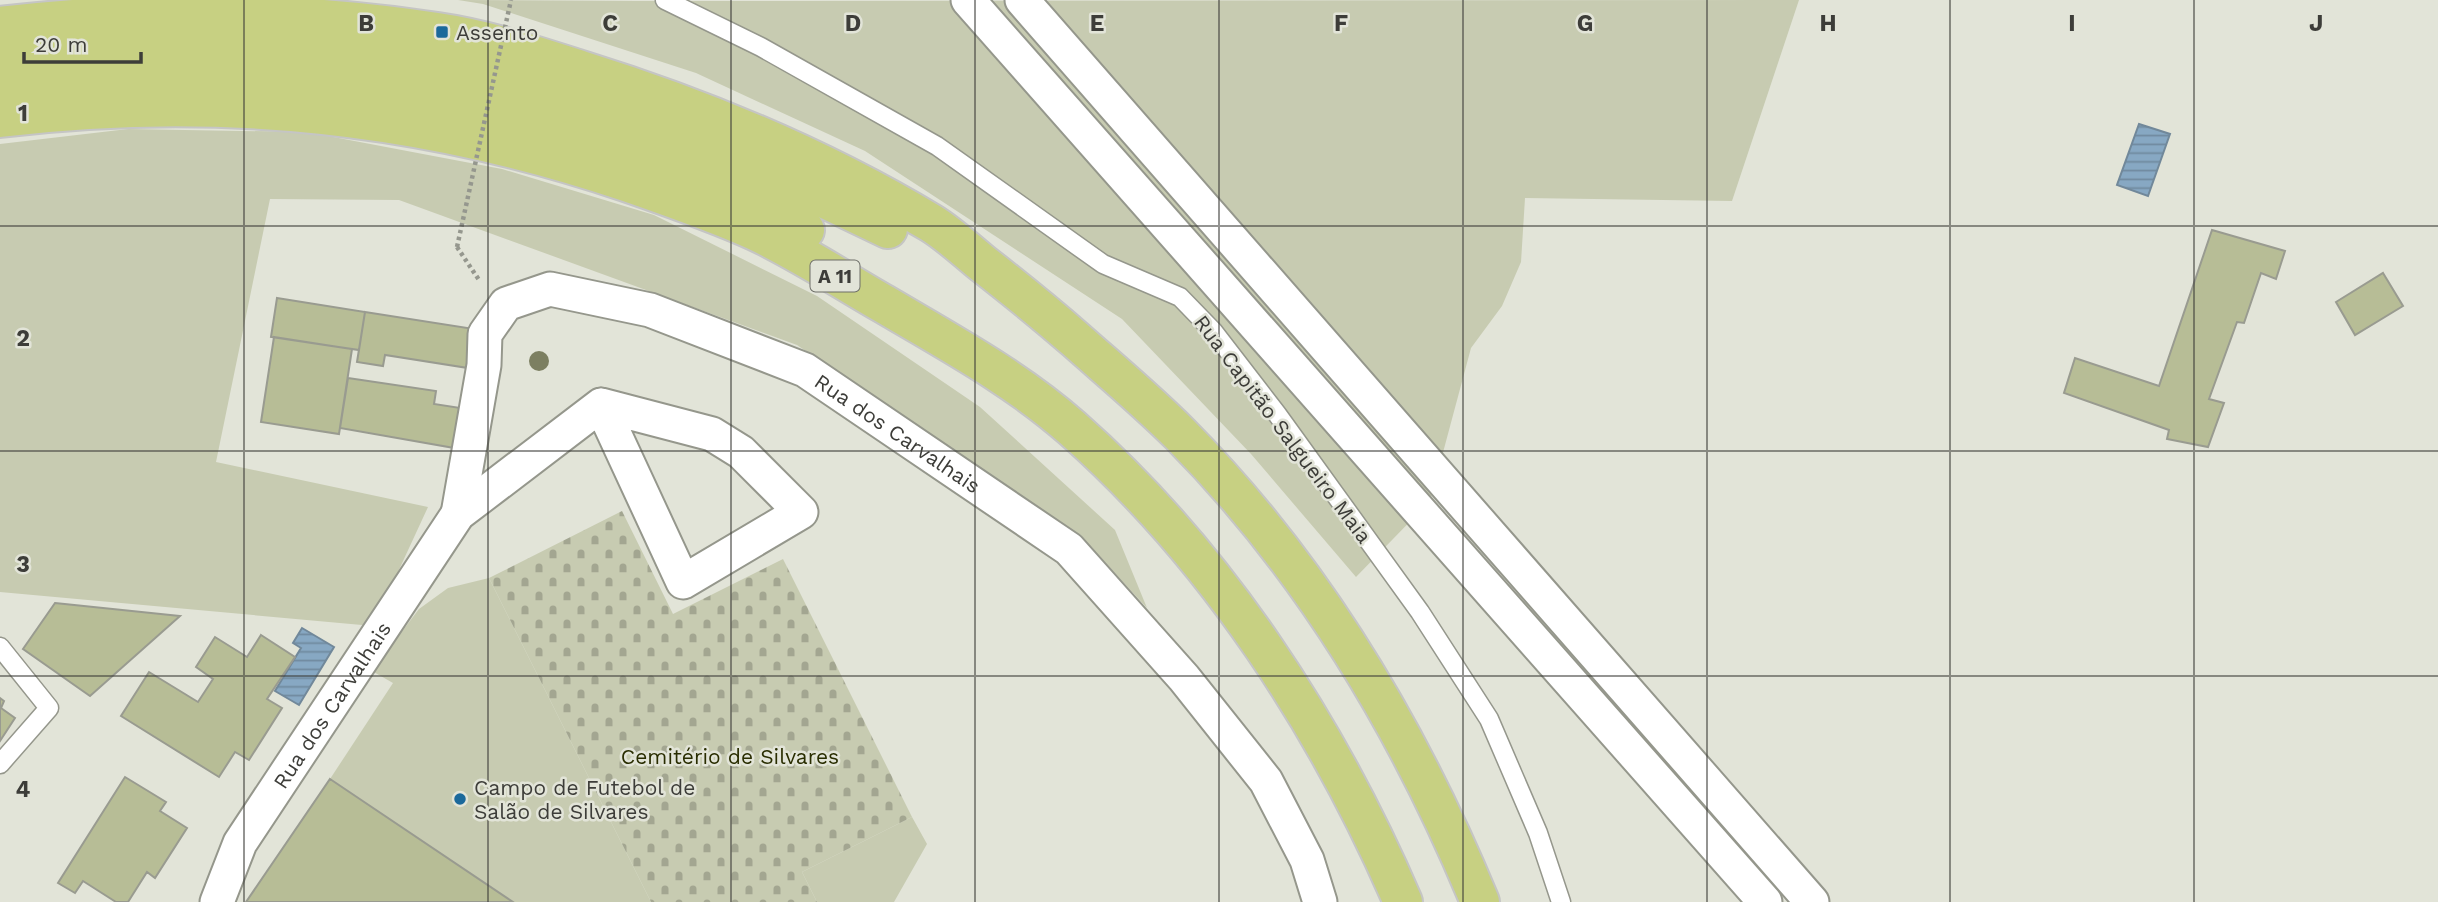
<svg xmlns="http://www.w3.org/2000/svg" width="2438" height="902" viewBox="0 0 2438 902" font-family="'Work Sans',sans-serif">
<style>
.green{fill:#c7cbb1}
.cemetery{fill:url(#cemetery-stones)}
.water{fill:url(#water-rules);stroke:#71889a;stroke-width:2}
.building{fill:#b7bd96;stroke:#999b90;stroke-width:2}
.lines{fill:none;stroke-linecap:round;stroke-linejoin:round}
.service-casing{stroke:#95978c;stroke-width:21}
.minor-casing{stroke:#95978c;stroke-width:37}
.motorway-casing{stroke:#c5c5c4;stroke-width:42}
.path{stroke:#95978e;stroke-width:4.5;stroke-dasharray:3.5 3.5;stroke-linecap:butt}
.service{stroke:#fff;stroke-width:18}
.minor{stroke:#fff;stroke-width:33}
.motorway{stroke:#c7d082;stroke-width:38}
.path-bridge{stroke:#95978e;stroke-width:4.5;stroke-dasharray:3.5 3.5;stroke-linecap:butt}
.tree{fill:#7c7f61}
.grid{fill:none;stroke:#3d3d39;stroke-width:2;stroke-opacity:0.55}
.poi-dot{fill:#1b699b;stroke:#e2e4d8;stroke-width:2.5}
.labels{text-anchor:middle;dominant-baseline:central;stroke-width:5;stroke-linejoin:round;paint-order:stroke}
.shield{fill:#e2e4d8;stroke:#6e6f69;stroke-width:2}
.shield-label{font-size:19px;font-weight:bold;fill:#3d3d39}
.poi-label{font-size:21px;fill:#3d3d39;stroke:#e2e4d8;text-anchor:start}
.street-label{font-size:21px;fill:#3d3d39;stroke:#e2e4d8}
.park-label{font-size:21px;fill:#292d00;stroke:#e2e4d8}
.grid-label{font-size:23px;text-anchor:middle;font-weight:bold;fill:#3d3d39;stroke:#e2e4d8;stroke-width:5;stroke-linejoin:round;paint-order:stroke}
</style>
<defs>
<pattern id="cemetery-stones" width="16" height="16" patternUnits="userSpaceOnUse" patternTransform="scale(1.75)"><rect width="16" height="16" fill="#c7cbb1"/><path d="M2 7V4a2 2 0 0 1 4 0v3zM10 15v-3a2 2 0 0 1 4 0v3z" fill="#a3a691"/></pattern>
<pattern id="water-rules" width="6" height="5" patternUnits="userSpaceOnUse" patternTransform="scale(1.75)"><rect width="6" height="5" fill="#87a8c3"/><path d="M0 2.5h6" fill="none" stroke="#708a9f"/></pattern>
</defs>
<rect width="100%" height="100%" fill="#e2e4d8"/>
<path class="green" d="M458,0L637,1L1799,0L1732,201L1525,198L1521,262L1502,306L1471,348L1430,501L1356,577L1251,454L1122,319L865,151L696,73L483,4Z
M128,129L307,132L502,169L654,215L817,296L980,407L1115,530L1147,608L1089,545L797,345L399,200L270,199L216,462L428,507L373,626L0,592V144Z
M489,578L651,902H513L330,779L393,683L372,671L419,609L448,588Z
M912,817L927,844L894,902H817L802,872Z"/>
<path class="cemetery" d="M622,511L673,614L783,559L912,817L802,872L817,902H651L489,578Z"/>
<path class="water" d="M2139,124L2170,134L2148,196L2117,185Z
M302,628L334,647L299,705L275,691L301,648L293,643Z"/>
<path class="building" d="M2212,230L2285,251L2276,279L2261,273L2244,323L2237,322L2209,399L2224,403L2208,447L2167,439L2169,430L2064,393L2075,358L2159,386Z
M2383,273L2403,306L2355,335L2336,302Z
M277,298L365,312L359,350L271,337Z
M365,312L474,329L468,368L385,355L383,366L357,362Z
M274,337L352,349L339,434L261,422Z
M348,378L436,391L434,404L467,409L460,449L340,428Z
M55,603L180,616L90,696L23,649Z
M261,635L295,657L267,699L282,708L249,760L235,752L219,777L121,716L149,672L198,702L213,679L196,667L215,637L247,657Z
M0,698L4,701L1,708L15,718L0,741Z
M125,777L166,802L160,811L187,828L155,878L147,872L128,902H116L83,881L75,893L58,883Z
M330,779L513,902H246Z"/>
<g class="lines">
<g class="service-casing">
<path id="service" d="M665,0L761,47L937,146L1103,264L1180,297L1213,331L1277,414L1420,612L1489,719L1538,833L1561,902
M0,647L49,708L0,764"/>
</g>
<g class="minor-casing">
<g id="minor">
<path d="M968,0L1765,902"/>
<path d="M1022,0L1812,902"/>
<path id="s1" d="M458,514L484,365L485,334L506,304L550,289L650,310L805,370L1069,549L1184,678L1266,781L1307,860L1320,902"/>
<path id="s2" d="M217,902L240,843L458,514L601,405L683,582L801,512L741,452L712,434L601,405"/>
</g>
</g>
<g class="motorway-casing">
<path id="motorway" d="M0,26C146,9 292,10 437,32C486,39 534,55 581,70C703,108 821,157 931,223C949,234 966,250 982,263C1014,288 1045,313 1076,340C1111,371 1147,401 1180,434C1312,567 1409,730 1480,902
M0,53L232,40L365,55L469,72L605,110L767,171L888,229
M0,86L18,83C89,79 164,71 235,75C429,87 635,133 805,230
M0,118C213,92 422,113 626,182C669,197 713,212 755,231C800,252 842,280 884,304C950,343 1015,378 1072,428C1217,556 1327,726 1403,902"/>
</g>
<path class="path" d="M457,247L479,280"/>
<use href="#service" class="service"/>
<use href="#minor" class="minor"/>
<use href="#motorway" class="motorway"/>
<path class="path-bridge" d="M457,247L511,0"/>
</g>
<circle class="tree" cx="539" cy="361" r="10"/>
<path class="grid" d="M244,0V902M488,0V902M731,0V902M975,0V902M1219,0V902M1463,0V902M1707,0V902M1950,0V902M2194,0V902M0,226H2438M0,451H2438M0,676H2438"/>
<g class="poi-dot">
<rect x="435" y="25" width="14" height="14" rx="3.5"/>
<circle cx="460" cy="799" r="7"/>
</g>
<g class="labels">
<rect class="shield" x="810.5" y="260.5" width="49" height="31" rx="5"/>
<g class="shield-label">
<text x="835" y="276">A 11</text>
</g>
<g class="poi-label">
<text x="456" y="32">Assento</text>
<text x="474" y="787">Campo de Futebol de<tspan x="474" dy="24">Salão de Silvares</tspan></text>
</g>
<g class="street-label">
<text transform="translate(1283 429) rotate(53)">Rua Capitão Salgueiro Maia</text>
<text stroke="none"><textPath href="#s1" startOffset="646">Rua dos Carvalhais</textPath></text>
<text stroke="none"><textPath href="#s2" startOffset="229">Rua dos Carvalhais</textPath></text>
</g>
<g class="park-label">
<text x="730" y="756">Cemitério de Silvares</text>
</g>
</g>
<g class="grid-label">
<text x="366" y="31">B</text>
<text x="610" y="31">C</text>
<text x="853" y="31">D</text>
<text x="1097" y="31">E</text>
<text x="1341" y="31">F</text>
<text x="1585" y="31">G</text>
<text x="1828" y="31">H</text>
<text x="2072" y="31">I</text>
<text x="2316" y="31">J</text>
<text x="23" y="121">1</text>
<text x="23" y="346">2</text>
<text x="23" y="572">3</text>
<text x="23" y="797">4</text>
</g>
<path d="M24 52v10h117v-10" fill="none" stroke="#3d3d39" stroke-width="3.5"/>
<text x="35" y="52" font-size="21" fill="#3d3d39" stroke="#e2e4d8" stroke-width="5" paint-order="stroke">20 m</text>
</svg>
